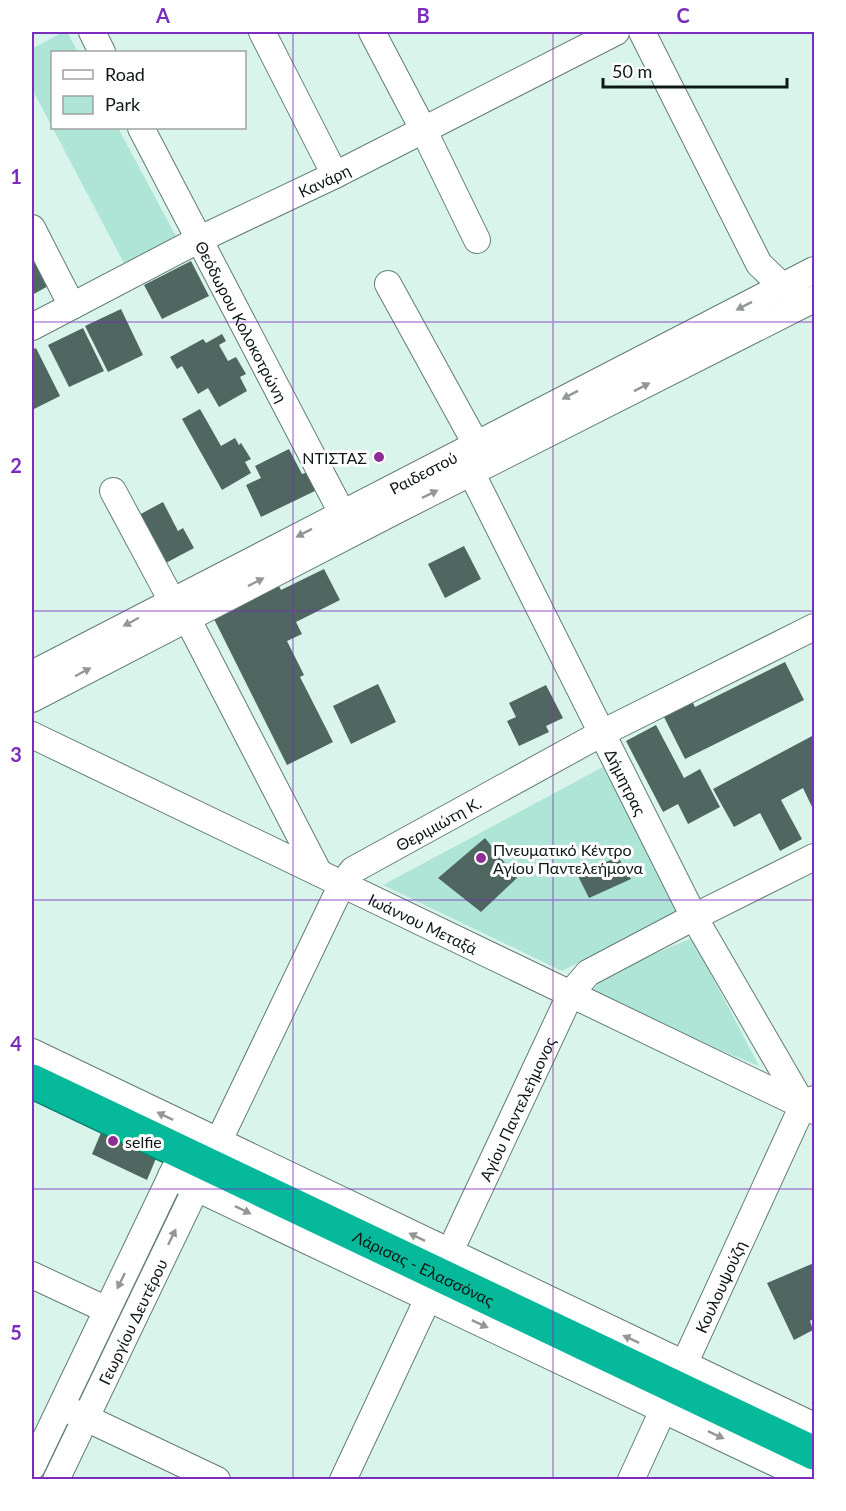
<svg xmlns="http://www.w3.org/2000/svg" width="846" height="1511" viewBox="0 0 846 1511" font-family="Lato,sans-serif">
<style>
.green{fill:#aee5d6}
.building{fill:#4f6760}
.lines{fill:none;stroke-linecap:round;stroke-linejoin:round}
.minor-casing{stroke:#647c75;stroke-width:28}
.highway-casing{stroke:#09816c;stroke-width:36}
.minor{stroke:#fff;stroke-width:26}
.highway{stroke:#07b99b;stroke-width:33}
.oneway{fill:#939796}
.grid{fill:none;stroke:#7b2cbf;stroke-width:1.5;stroke-opacity:0.55}
.poi-dot{fill:#8f2d95;stroke:#fff;stroke-width:2}
.labels{text-anchor:middle;dominant-baseline:central;stroke-width:6;stroke-linejoin:round;paint-order:stroke}
.street-label{font-size:16px;fill:#0e1815;stroke:#fff}
.poi-label{font-size:16px;fill:#0e1815;stroke:#fff;text-anchor:start}
.neatline{fill:none;stroke:#7b2cbf;stroke-width:2}
.grid-label{font-size:20px;text-anchor:middle;font-weight:bold;fill:#7b2cbf}
</style>
<rect width="100%" height="100%" fill="#d8f4eb"/>
<path class="green" d="M63,32H67L78,52H52V128H118L178,240L126,267L32,89V49Z
M603,767L679,911L562,971L383,885Z
M692,938L759,1066L588,996L605,975Z"/>
<path class="building" d="M32,249L50,285L32,295Z
M191,261L209,296L162,319L144,285Z
M121,309L143,355L108,372L85,326Z
M83,328L104,371L69,387L48,345Z
M222,334L226,341L219,345L228,361L236,357L246,374L240,377L247,391L219,407L208,388L198,394L182,366L177,369L170,357L203,339L206,343Z
M36,348L60,396L32,410V350Z
M200,409L221,446L235,438L239,445L241,443L251,459L245,462L251,473L222,490L182,419Z
M289,449L302,474L308,472L317,490L261,517L246,485L261,478L255,466Z
M163,502L178,531L183,528L194,548L162,565L137,516Z
M464,546L481,579L445,598L428,564Z
M324,569L340,600L296,622L302,634L287,641L304,675L300,677L333,742L287,765L213,617L278,584L281,590Z
M785,662L804,700L685,759L663,715L692,701L695,707Z
M378,684L396,722L351,744L333,706Z
M546,685L563,718L546,726L549,732L519,746L507,721L516,717L509,703Z
M656,725L684,778L700,769L720,807L688,824L678,804L663,812L626,741Z
M814,735V811L803,788L781,800L802,839L780,851L760,813L734,827L713,789Z
M485,838L517,878L481,912L438,878Z
M618,857L631,879L589,898L577,874Z
M103,1128L157,1156L147,1180L92,1154Z
M814,1263V1318L810,1321L813,1330L794,1340L767,1283Z"/>
<g class="lines">
<g class="minor-casing">
<g id="minor">
<path d="M92,32L102,52"/>
<path d="M262,32L335,175"/>
<path d="M372,32L424,131L477,240"/>
<path d="M642,32L759,264L782,286L796,294"/>
<path id="s1" d="M141,128L342,513"/>
<path d="M32,228L72,306"/>
<path d="M388,284L476,444"/>
<path id="s2" d="M32,327L198,240L335,175L616,32"/>
<path id="s3" d="M465,460L694,917L803,1105"/>
<path d="M113,491L172,601"/>
<path d="M187,618L319,873"/>
<path id="s4" d="M32,674L814,270"/>
<path d="M32,699L397,510L814,299"/>
<path id="s5" d="M32,735L814,1111"/>
<path d="M32,1052L814,1426"/>
<path d="M171,1176L811,1480"/>
<path d="M32,1275L107,1310"/>
<path d="M69,1410L217,1480"/>
<path d="M32,1467L178,1162"/>
<path id="s6" d="M56,1480L342,884L353,870L602,733L814,627"/>
<path id="s7" d="M343,1480L571,993L588,973L694,917L814,857"/>
<path id="s8" d="M631,1480L803,1105L814,1099"/>
</g>
</g>
<g class="highway-casing">
<g id="highway">
<path id="s9" d="M32,1081L814,1453"/>
</g>
</g>
<use href="#minor" class="minor"/>
<use href="#highway" class="highway"/>
</g>
<defs><path id="oneway-solid" d="M-6-.8H1V-3.2L6.5 0L1 3.2V.8H-6Z" transform="scale(1.5)"/></defs>
<g class="oneway">
<use href="#oneway-solid" transform="translate(744 306) rotate(153)"/>
<use href="#oneway-solid" transform="translate(642 387) rotate(-27)"/>
<use href="#oneway-solid" transform="translate(570 395) rotate(153)"/>
<use href="#oneway-solid" transform="translate(430 494) rotate(-26)"/>
<use href="#oneway-solid" transform="translate(304 533) rotate(153)"/>
<use href="#oneway-solid" transform="translate(256 582) rotate(-27)"/>
<use href="#oneway-solid" transform="translate(131 622) rotate(152)"/>
<use href="#oneway-solid" transform="translate(83 672) rotate(-28)"/>
<use href="#oneway-solid" transform="translate(165 1116) rotate(-154)"/>
<use href="#oneway-solid" transform="translate(243 1210) rotate(26)"/>
<use href="#oneway-solid" transform="translate(172 1237) rotate(-64)"/>
<use href="#oneway-solid" transform="translate(417 1237) rotate(-154)"/>
<use href="#oneway-solid" transform="translate(121 1281) rotate(116)"/>
<use href="#oneway-solid" transform="translate(480 1324) rotate(25)"/>
<use href="#oneway-solid" transform="translate(631 1339) rotate(-155)"/>
<use href="#oneway-solid" transform="translate(716 1435) rotate(25)"/>
</g>
<path class="grid" d="M293,32V1480M553,32V1480M32,322H814M32,611H814M32,900H814M32,1189H814"/>
<g class="poi-dot">
<circle cx="379" cy="457" r="6"/>
<circle cx="481" cy="858" r="6"/>
<circle cx="113" cy="1141" r="6"/>
</g>
<g class="labels">
<g class="street-label">
<text stroke="none"><textPath href="#s2" startOffset="327">Κανάρη</textPath></text>
<text stroke="none"><textPath href="#s1" startOffset="218">Θεόδωρου Κολοκοτρώνη</textPath></text>
<text stroke="none"><textPath href="#s4" startOffset="440">Ραιδεστού</textPath></text>
<text stroke="none"><textPath href="#s3" startOffset="360">Δήμητρας</textPath></text>
<text stroke="none"><textPath href="#s6" startOffset="776">Θεριμιώτη Κ.</textPath></text>
<text stroke="none"><textPath href="#s5" startOffset="434">Ιωάννου Μεταξά</textPath></text>
<text stroke="none"><textPath href="#s7" startOffset="410">Αγίου Παντελεήμονος</textPath></text>
<text stroke="none"><textPath href="#s9" startOffset="434">Λάρισας - Ελασσόνας</textPath></text>
<text stroke="none"><textPath href="#s8" startOffset="213">Κουλουψούζη</textPath></text>
<text stroke="none"><textPath href="#s6" startOffset="176">Γεωργίου Δευτέρου</textPath></text>
</g>
<g class="poi-label">
<text x="367" y="457" text-anchor="end">ΝΤΙΣΤΑΣ</text>
<text x="493" y="849">Πνευματικό Κέντρο<tspan x="493" dy="18">Αγίου Παντελεήμονα</tspan></text>
<text x="125" y="1141">selfie</text>
</g>
</g>
<rect width="846" height="1511" fill="none" stroke="#ffffff" stroke-width="66"/>
<rect x="51" y="51" width="195" height="78" fill="#ffffff" stroke="#9fa3a1" stroke-width="1.5"/>
<rect x="63" y="70" width="30" height="9" fill="#ffffff" stroke="#9fa3a1" stroke-width="1.5"/>
<text x="105" y="81" font-size="18" fill="#0e1815">Road</text>
<rect x="63" y="96" width="30" height="18" fill="#aee5d6" stroke="#9fa3a1" stroke-width="1.5"/>
<text x="105" y="111" font-size="18" fill="#0e1815">Park</text>
<path d="M603 78v9h184v-9" fill="none" stroke="#0e1815" stroke-width="3"/>
<text x="612" y="78" font-size="18" fill="#0e1815" stroke="#ffffff" stroke-width="4.5" paint-order="stroke">50 m</text>
<rect x="33" y="33" width="780" height="1445" class="neatline"/>
<g class="grid-label">
<text x="163" y="23">A</text>
<text x="423" y="23">B</text>
<text x="683" y="23">C</text>
<text x="16" y="184">1</text>
<text x="16" y="473">2</text>
<text x="16" y="762">3</text>
<text x="16" y="1051">4</text>
<text x="16" y="1340">5</text>
</g>
</svg>
